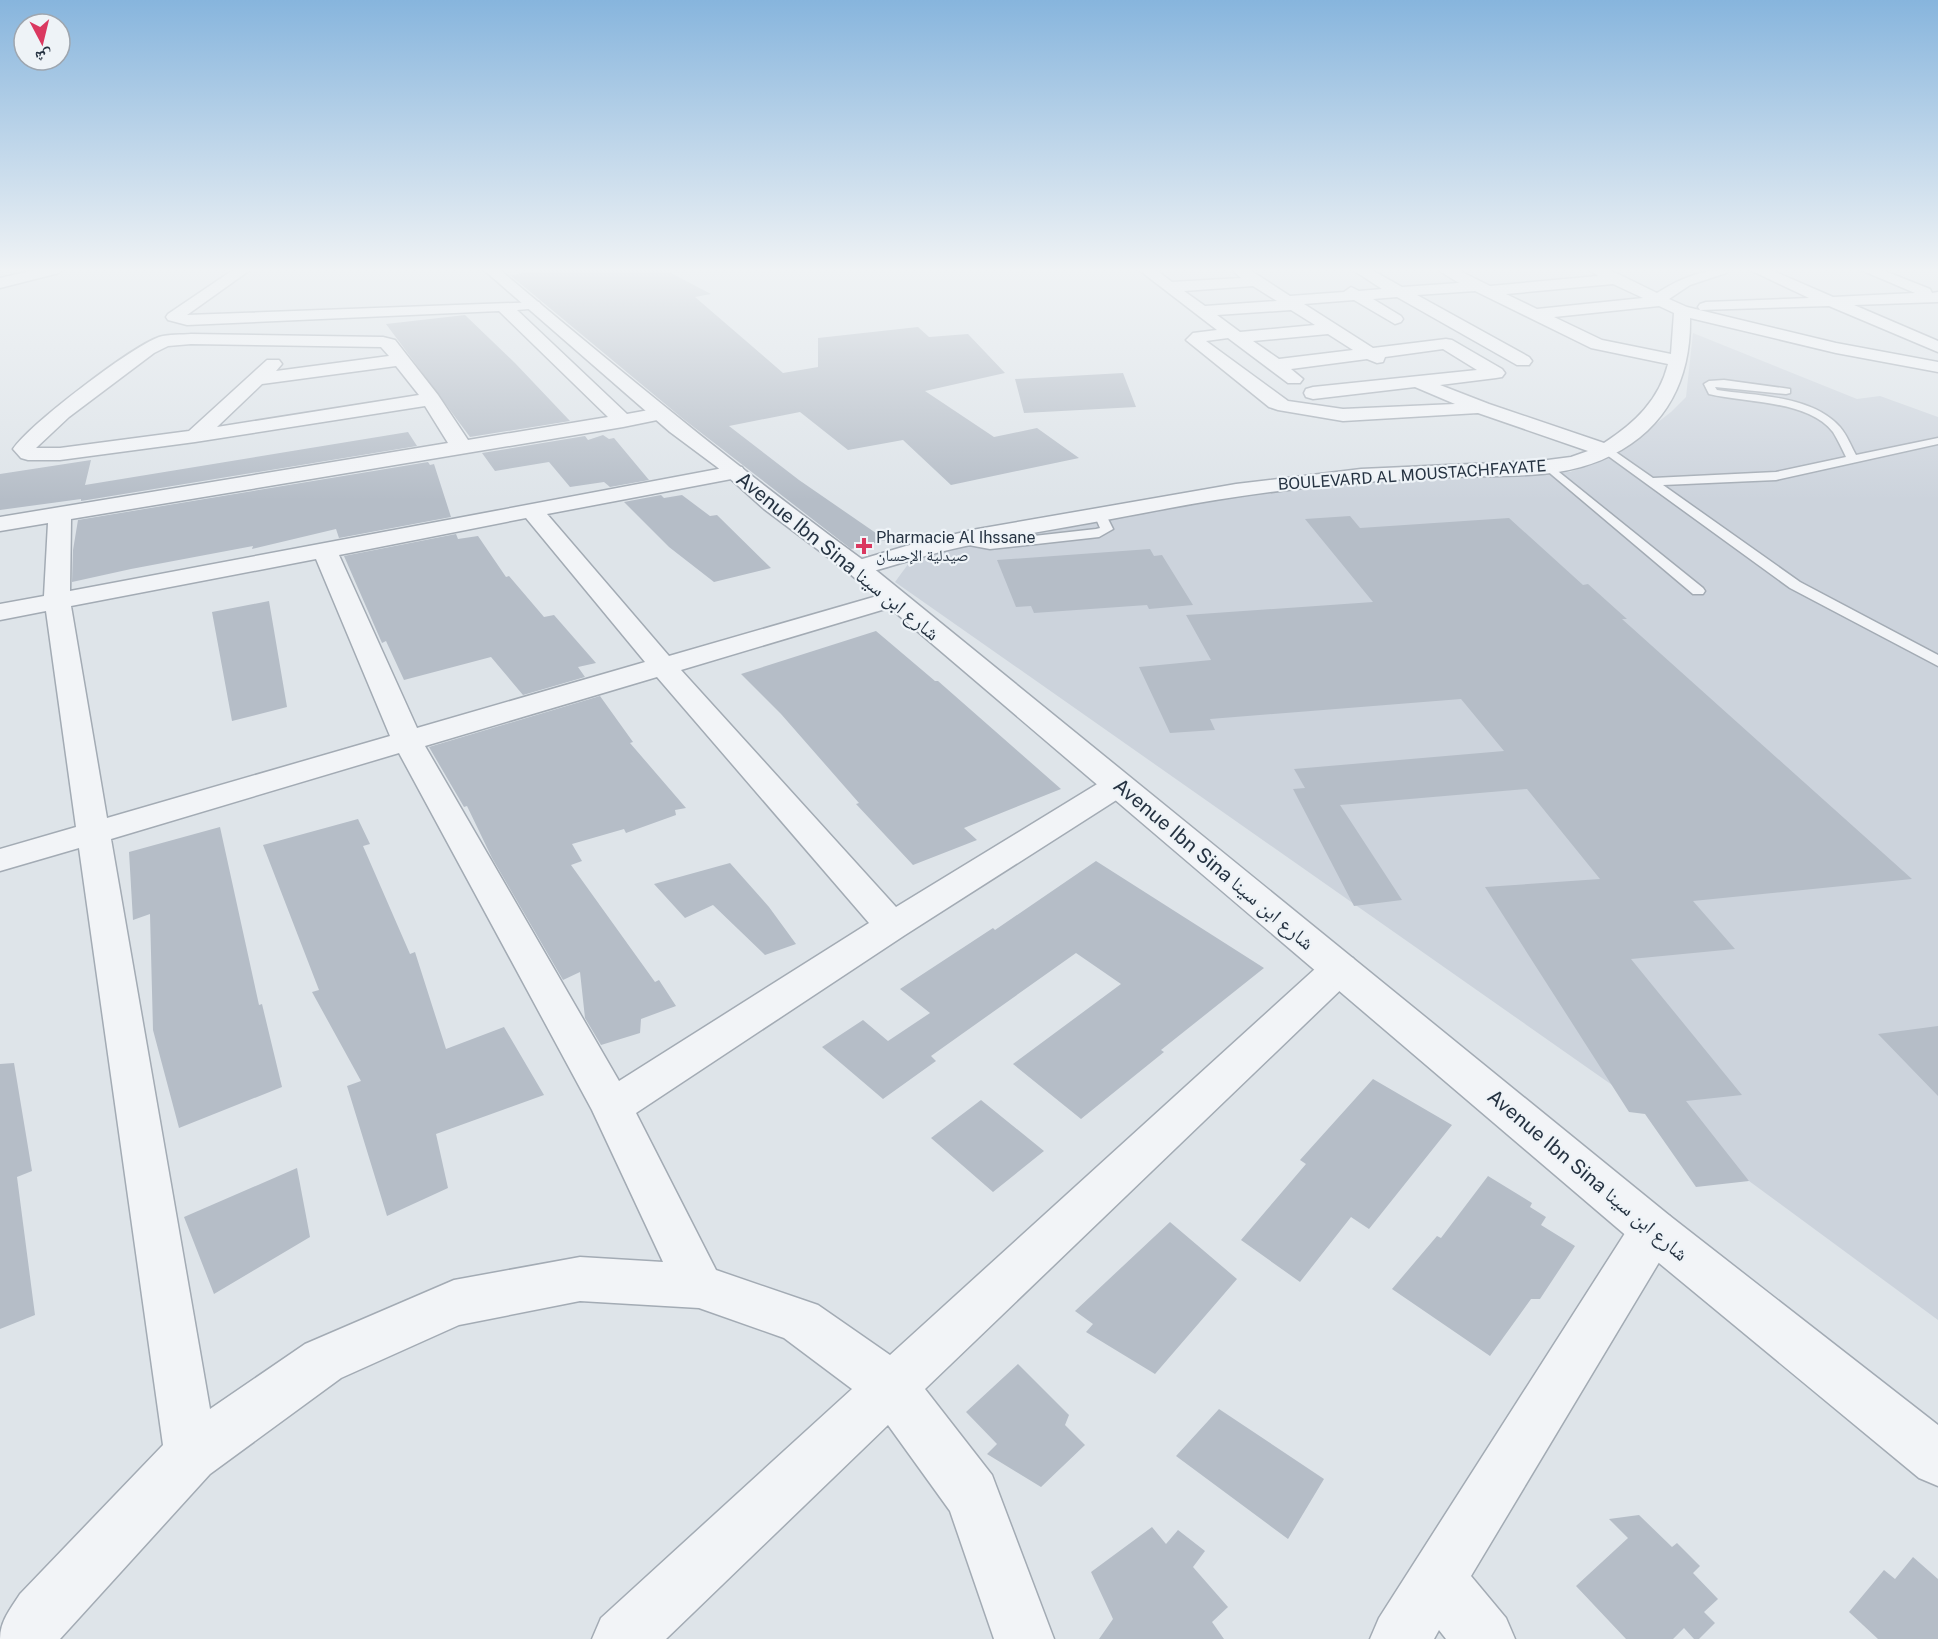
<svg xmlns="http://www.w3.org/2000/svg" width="1938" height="1639" viewBox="0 0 1938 1639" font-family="'Public Sans','Noto Naskh Arabic',sans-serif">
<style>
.built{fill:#ccd3dc}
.building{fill:#b5bdc7}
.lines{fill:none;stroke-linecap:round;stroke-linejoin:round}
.service-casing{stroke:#a3abb4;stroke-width:3}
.minor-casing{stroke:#a3abb4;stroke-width:3}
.tertiary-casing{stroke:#a3abb4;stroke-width:3}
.service{fill:#f2f4f7;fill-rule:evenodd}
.minor{fill:#f2f4f7;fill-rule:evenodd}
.tertiary{fill:#f2f4f7;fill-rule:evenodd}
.poi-dot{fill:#da3860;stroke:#eef3f7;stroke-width:2}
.labels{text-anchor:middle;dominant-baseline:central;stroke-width:4.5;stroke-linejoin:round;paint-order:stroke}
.far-street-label{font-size:16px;fill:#263342;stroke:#eef3f7}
.far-poi-label{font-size:16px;fill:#263342;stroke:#eef3f7;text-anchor:start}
.street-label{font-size:20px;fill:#263342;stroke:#eef3f7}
</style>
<rect width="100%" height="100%" fill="#dee4e9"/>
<path class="built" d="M1693,333L1857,399L1880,396L1938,417V1320L1749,1181L895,582L914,556L1248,494L1324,483L1570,472L1618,453L1671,412L1686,397Z"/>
<path class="building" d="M547,270H665L711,294L695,297L783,373L818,367V338L918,327L929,337L968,334L1005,373L925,391L994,437L1037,428L1079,458L951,485L903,440L848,450L800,412L729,426L799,480L886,540L851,549L682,418L510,275Z
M465,315L515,363L570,421L470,437L386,324Z
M1123,373L1136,407L1024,413L1015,379Z
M408,432L417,446L81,501V499L0,510V474L91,460L85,485Z
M603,435L609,439L614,438L649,480L610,487L604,482L570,487L549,462L495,471L482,453L585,436L588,440Z
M428,462L430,465L434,464L451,517L339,538L336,529L252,549L253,546L131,569L72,582L73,550L78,520Z
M661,495L664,498L682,495L710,516L717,515L771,568L714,582L669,547L624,502Z
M1350,516L1360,528L1509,518L1583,585L1588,584L1627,619H1622L1912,879L1693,901L1735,949L1631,959L1742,1095L1686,1101L1749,1181L1696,1187L1645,1114L1629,1112L1485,887L1600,879L1527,789L1340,805L1402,900L1354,906L1293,789L1305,788L1294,769L1504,751L1461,699L1210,719L1215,730L1170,733L1139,667L1211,660L1186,615L1373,602L1305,519Z
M456,534L458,539L478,536L506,577L509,576L544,617L554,615L596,663L578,667L585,677L523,695L491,657L404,680L386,641L382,643L344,556Z
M1150,549L1154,556L1162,555L1193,605L1149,609L1147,605L1034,613L1031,606L1016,607L997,560Z
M269,601L287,707L232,721L212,612Z
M876,631L935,681H938L1061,789L964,828L977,840L913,865L856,804L859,803L781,714L741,674Z
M600,696L633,742L630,743L686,808L675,810L676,815L626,833L624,829L572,844L582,861L571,865L655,982L659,980L676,1006L641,1019L640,1033L601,1045L585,1018L580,972L563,980L492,858L467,806L464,807L429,747Z
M358,819L370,844L363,846L410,954L415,952L446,1049L504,1027L544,1095L436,1134L448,1188L387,1216L347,1086L361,1081L312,992L319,990L263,845Z
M220,827L259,1005L262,1004L282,1087L179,1128L153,1030L150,914L133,920L129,852Z
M1096,861L1264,968L1161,1050L1164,1052L1081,1119L1013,1064L1121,984L1076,953L931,1056L936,1061L883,1099L822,1047L863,1020L888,1041L930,1013L900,989L993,928L995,930Z
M730,863L769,907L796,944L765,955L713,905L685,918L654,884Z
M1938,1026V1096L1878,1034Z
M14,1063L32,1171L17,1177L35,1315L0,1329V1064Z
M1373,1079L1452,1125L1369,1229L1351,1217L1300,1282L1241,1240L1306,1164L1300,1160Z
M981,1100L1044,1151L993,1192L931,1138Z
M297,1168L310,1237L214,1294L184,1217Z
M1488,1176L1532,1203L1530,1207L1546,1217L1541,1225L1575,1246L1540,1299H1531L1490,1356L1392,1289L1437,1236L1441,1238Z
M1170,1222L1237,1279L1155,1374L1086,1332L1093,1324L1075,1311Z
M1018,1364L1069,1415L1065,1425L1085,1445L1041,1487L987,1454L997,1444L966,1412Z
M1219,1409L1324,1479L1288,1539L1176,1456Z
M1639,1515L1672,1547L1677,1543L1700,1566L1693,1573L1718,1599L1704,1612L1715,1623L1699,1639H1694L1684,1628L1673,1639H1626L1576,1586L1628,1538L1609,1519Z
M1152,1527L1166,1544L1178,1530L1205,1551L1193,1567L1228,1607L1212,1622L1224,1639H1099L1113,1619L1091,1572Z
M1913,1557L1938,1579V1639H1878L1849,1612L1884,1570L1895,1579Z"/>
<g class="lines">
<g class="service-casing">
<path id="service" d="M1724,380L1790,389V393L1786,394L1715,387L1717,390C1755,396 1812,395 1840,427C1847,435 1851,446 1856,455L1938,438V444L1776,480L1663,485L1800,582L1938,655V666L1790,588L1600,450L1602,448H1610L1653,478L1776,472L1846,457C1842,449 1838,440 1833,432C1808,400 1746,403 1709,394L1704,384L1709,381Z
M1549,464L1703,588L1705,591L1703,594H1693L1545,469V465Z
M1100,510L1104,511L1113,529L1099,537L990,549L958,543L957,540L963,536L990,541L1096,529L1100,528L1094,514Z"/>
</g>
<g class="minor-casing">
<path id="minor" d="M34,270H61L59,273L0,288V278Z
M233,270H250L187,315L539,302L541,305L539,308L517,310L627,414L660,408L667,410L670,414L667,418L623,427L71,519L70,591L734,466L742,467L745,472L742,477L547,514L669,656L884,594L893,591L902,594L906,599L902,604L681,670L896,907L1107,778L1118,775L1129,778L1134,785L1129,792L905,935L636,1113L716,1270L818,1305L890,1355L1327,958L1340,955L1353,958L1359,968L1353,978L925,1389L992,1475L1054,1639H994L950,1511L888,1425L666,1639H592L601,1618L852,1389L784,1338L699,1308L580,1301L459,1325L341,1378L210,1474L60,1639H0C0,1621 11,1608 20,1594L163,1445L79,848L0,871V849L76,827L46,611L0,620V604L44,596L48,523L0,531V517L448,443L425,406L195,442L60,460H28L21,458L13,449C30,424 131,347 159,337C169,334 181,335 191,334L383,337L395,340L438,395L468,440L608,417L499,311L187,325L168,320L166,317L168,314ZM191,344L381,347L389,356L276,371L282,364L279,360H267L189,431L60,448H36L69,417L154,353L168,346ZM396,366L419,395L217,427L262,384ZM526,518L645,662L417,728L339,555ZM316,559L390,736L107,818L71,606ZM657,677L869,923L619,1081L425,746ZM399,753L592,1110L663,1262L580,1257L454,1280L305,1344L210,1409L111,839Z
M1139,270H1156L1172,282L1241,278L1232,270H1250L1290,296L1344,292L1351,287L1359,291L1382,289L1353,270H1372L1402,287L1459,283L1438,270H1458L1490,286L1598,276L1590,270H1610L1657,293C1681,278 1700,270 1728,270L1726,273L1690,285L1669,299L1687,307L1836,343L1938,362V372L1836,353L1690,318C1691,377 1668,427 1612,455C1564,480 1507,475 1455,477C1402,479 1349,482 1296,489C1232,496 1169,508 1106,520C1052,530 997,538 944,551C915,558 887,568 858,575L849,573L846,568L849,563L906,546L972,530L1236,484L1361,469L1540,461L1571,457L1588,451L1478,413L1343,421L1278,410L1269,407L1186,340L1193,333L1217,330ZM1613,284L1643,298L1537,309L1506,294ZM1253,286L1277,301L1205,306L1184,291ZM1475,291L1591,348L1668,364C1659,400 1635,423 1604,443L1489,404L1440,385L1496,378L1502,377L1505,373L1502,369L1452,340L1446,339L1373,348L1304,304L1354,300L1395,324L1401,322L1403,319L1401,316L1373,299L1397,297L1517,365H1529L1532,361L1529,357L1417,295ZM1659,306L1674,313L1671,354L1602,340L1554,317ZM1291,310L1315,325L1240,332L1217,315ZM1328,334L1353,350L1279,359L1253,341ZM1228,338L1288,383H1300L1303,379L1291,369L1367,359L1377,363L1383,362L1385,357L1443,349L1477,370L1313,387L1306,389L1304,393L1306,397L1313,399L1415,387L1455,404L1343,409L1288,401L1206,341Z
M1750,270H1771L1833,297L1915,293L1861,270H1882L1930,289L1932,293L1938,292V302L1854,305L1938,341V352L1829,306L1700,310L1698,307L1700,304L1706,302L1809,298Z
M1653,1210L1670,1216L1676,1230L1670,1244L1471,1576L1506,1618L1515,1639H1446L1439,1630L1434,1639H1370L1379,1618L1636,1216Z"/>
</g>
<g class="tertiary-casing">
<path id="tertiary" d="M484,270H500C620,371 740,470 867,563L1670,1216L1938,1425V1486L1919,1478L1636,1244L849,573L764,509L717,467L670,432Z"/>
</g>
<use href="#service" class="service"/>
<use href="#minor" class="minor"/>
<use href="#tertiary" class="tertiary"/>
</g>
<linearGradient id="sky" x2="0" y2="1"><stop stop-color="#87b5dd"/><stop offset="0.54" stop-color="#f0f3f5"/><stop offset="1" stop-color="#f0f3f5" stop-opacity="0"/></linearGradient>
<rect width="1938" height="500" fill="url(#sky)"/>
<path class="poi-dot" d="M861 537h6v6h6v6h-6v6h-6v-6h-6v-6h6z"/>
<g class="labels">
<g class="far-street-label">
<text transform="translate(1412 475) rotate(-4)">BOULEVARD AL MOUSTACHFAYATE</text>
</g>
<g class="far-poi-label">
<text x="876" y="537">Pharmacie Al Ihssane<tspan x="876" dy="18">صيدلية الإحسان</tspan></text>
</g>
<g class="street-label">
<text transform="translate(838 556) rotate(39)">Avenue Ibn Sina شارع ابن سينا</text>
<text transform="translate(1214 864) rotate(40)">Avenue Ibn Sina شارع ابن سينا</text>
<text transform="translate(1588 1175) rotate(40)">Avenue Ibn Sina شارع ابن سينا</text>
</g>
</g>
<g transform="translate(42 42) rotate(173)"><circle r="28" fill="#eef3f7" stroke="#9ea6af" stroke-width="1.5"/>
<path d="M0-4.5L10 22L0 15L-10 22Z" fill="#da3860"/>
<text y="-9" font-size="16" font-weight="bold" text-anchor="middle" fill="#263342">ش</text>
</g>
</svg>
